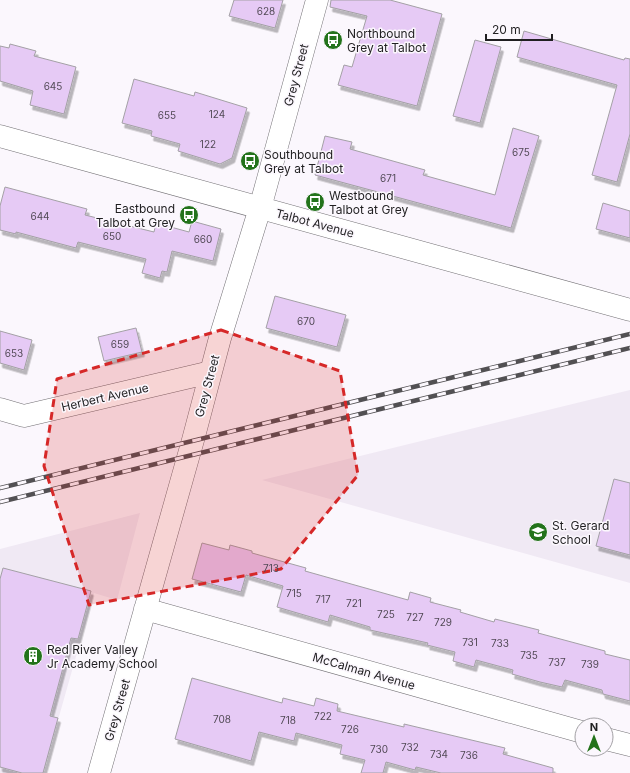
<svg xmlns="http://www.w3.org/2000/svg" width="630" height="773" viewBox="0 0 630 773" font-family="Inter,sans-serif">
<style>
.built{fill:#f0e9f4}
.building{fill:#e6caf5;stroke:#a3a0a5;filter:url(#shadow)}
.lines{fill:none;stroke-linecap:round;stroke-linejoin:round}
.minor-casing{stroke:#737175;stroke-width:23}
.minor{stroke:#fff;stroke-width:22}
.rail-casing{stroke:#525053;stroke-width:4.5}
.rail{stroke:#fbf7fd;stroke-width:3;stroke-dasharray:9;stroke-linecap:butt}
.marked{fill:#d62828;fill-opacity:0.2;stroke:#d62828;stroke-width:3;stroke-dasharray:8 5;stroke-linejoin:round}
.labels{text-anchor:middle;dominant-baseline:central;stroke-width:3;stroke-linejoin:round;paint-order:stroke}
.number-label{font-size:10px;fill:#524a56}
.poi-label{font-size:12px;fill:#201f21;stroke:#fbf7fd;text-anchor:start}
.street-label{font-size:12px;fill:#201f21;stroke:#fbf7fd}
</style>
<defs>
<filter id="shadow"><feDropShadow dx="2.5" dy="4.5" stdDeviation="0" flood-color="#0004"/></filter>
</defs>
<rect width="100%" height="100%" fill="#fbf7fd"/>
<path class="built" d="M630,390V583L262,480Z
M140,513L117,600L94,593L43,773H0V549Z"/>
<path class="building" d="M234,0H283L275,28L229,16Z
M331,0H390L442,14L417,106L338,85L344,65L352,67L367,16L330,7Z
M524,31L624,60L625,58L630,59V134L617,182L592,175L617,85L517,57Z
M475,40L501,47L480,123L453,116Z
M10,44L36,51L34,56L76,67L64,114L30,105L33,91L0,81V46L9,48Z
M134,79L194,96L195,92L247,108L232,158L220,164L178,151L180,144L151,136L152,131L122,123Z
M513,128L539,136L511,228L315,175L325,136L352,142L350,149L425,170L423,175L495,195Z
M5,187L87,209L85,215L154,232L156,223L189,232L192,221L221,229L213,261L172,251L167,272L162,271L160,278L142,273L146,259L78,242L76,248L16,232V234L0,230V206Z
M603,203L630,211V238L596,229Z
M275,296L346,315L337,347L266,328Z
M136,328L142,352L104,361L98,337Z
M0,331L32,340L24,370L0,363Z
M614,479L630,483V555L596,546Z
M202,543L229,550L230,545L252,551V553L306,568L305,571L408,600L410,592L431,598L430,602L461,610L460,612L494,622L495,619L539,630L538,633L605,651V654L630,660V701L603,694L602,690L565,680L562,687L540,682L512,674L513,670L476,660L474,667L453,661L455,652L427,645L428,643L370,630V627L330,615L328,622L277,607L283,586L246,575L241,592L192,579Z
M3,568L91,591L78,639L71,638L50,716L58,718L43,773H22L0,767V579Z
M192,678L282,703L283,698L314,706L316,698L338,704L337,711L404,727V724L505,748L503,754L553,768V773H441L416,767L415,770L386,762L383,773H361L365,760L340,754L342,745L296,733L294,741L259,732L251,761L175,739Z"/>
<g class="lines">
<g class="minor-casing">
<path id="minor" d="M0,136L630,310
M0,409L24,416L211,372
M145,609L582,732
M606,739L630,745
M99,773L193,440L220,338L260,208L317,0"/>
</g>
<use href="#minor" class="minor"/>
<g class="rail-casing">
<path id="rail" d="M0,488L630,334
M0,502L630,348"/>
</g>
<use href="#rail" class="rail"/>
</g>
<path class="marked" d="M221,330L340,371L358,475L281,569L89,605L44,466L57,379Z"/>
<defs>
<g id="bus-disc" transform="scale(1)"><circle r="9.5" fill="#23731b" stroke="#fbf7fd"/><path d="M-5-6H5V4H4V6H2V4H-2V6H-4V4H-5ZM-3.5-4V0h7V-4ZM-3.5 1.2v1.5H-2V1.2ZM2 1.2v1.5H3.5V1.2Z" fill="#fff"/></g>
<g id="school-disc" transform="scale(1)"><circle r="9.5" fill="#23731b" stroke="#fbf7fd"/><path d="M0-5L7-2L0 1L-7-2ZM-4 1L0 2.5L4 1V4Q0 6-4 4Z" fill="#fff"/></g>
<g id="building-disc" transform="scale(1)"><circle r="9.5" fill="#23731b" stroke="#fbf7fd"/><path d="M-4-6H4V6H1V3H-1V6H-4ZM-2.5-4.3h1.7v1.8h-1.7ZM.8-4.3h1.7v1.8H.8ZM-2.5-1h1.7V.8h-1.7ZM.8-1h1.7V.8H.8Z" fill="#fff"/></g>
</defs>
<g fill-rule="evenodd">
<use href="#bus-disc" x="333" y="40"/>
<use href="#bus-disc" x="250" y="161"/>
<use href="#bus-disc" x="315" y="202"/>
<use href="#bus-disc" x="189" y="215"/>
<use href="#school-disc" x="538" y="532"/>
<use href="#building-disc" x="33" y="656"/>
</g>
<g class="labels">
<g class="number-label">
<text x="266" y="11">628</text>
<text x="53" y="86">645</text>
<text x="217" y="114">124</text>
<text x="167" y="115">655</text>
<text x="208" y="144">122</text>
<text x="521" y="152">675</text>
<text x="388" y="178">671</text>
<text x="40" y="216">644</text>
<text x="112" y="236">650</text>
<text x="203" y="239">660</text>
<text x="306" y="321">670</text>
<text x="120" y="344">659</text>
<text x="14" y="353">653</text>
<text x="271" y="568">713</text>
<text x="294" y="593">715</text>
<text x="323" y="599">717</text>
<text x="354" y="603">721</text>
<text x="386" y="614">725</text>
<text x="415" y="617">727</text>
<text x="443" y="622">729</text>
<text x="470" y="642">731</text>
<text x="500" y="643">733</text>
<text x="529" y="655">735</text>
<text x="557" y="662">737</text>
<text x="590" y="664">739</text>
<text x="323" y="716">722</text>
<text x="222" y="719">708</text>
<text x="288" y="720">718</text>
<text x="350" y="729">726</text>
<text x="410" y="747">732</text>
<text x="379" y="749">730</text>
<text x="439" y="754">734</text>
<text x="469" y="755">736</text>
</g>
<g class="poi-label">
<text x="347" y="33">Northbound<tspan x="347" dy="14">Grey at Talbot</tspan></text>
<text x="264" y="154">Southbound<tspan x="264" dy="14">Grey at Talbot</tspan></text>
<text x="329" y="195">Westbound<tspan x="329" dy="14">Talbot at Grey</tspan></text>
<text x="175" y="208" text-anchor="end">Eastbound<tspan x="175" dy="14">Talbot at Grey</tspan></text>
<text x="552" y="525">St. Gerard<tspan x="552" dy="14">School</tspan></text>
<text x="47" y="649">Red River Valley<tspan x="47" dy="14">Jr Academy School</tspan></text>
</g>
<g class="street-label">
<text transform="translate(296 75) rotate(-75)">Grey Street</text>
<text transform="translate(315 223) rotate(15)">Talbot Avenue</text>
<text transform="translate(207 386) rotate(-75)">Grey Street</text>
<text transform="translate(105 397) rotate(-13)">Herbert Avenue</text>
<text transform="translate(364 671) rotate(16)">McCalman Avenue</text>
<text transform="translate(117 710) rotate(-74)">Grey Street</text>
</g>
</g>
<g transform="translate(594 737)"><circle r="19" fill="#fbf7fd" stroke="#a3a1a5"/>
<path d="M0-3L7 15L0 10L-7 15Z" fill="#23731b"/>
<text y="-6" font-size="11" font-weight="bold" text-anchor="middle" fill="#201f21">N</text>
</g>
<path d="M486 34v6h66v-6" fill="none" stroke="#201f21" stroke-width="2"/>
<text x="492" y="34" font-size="12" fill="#201f21" stroke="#fbf7fd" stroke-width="3" paint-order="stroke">20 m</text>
</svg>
